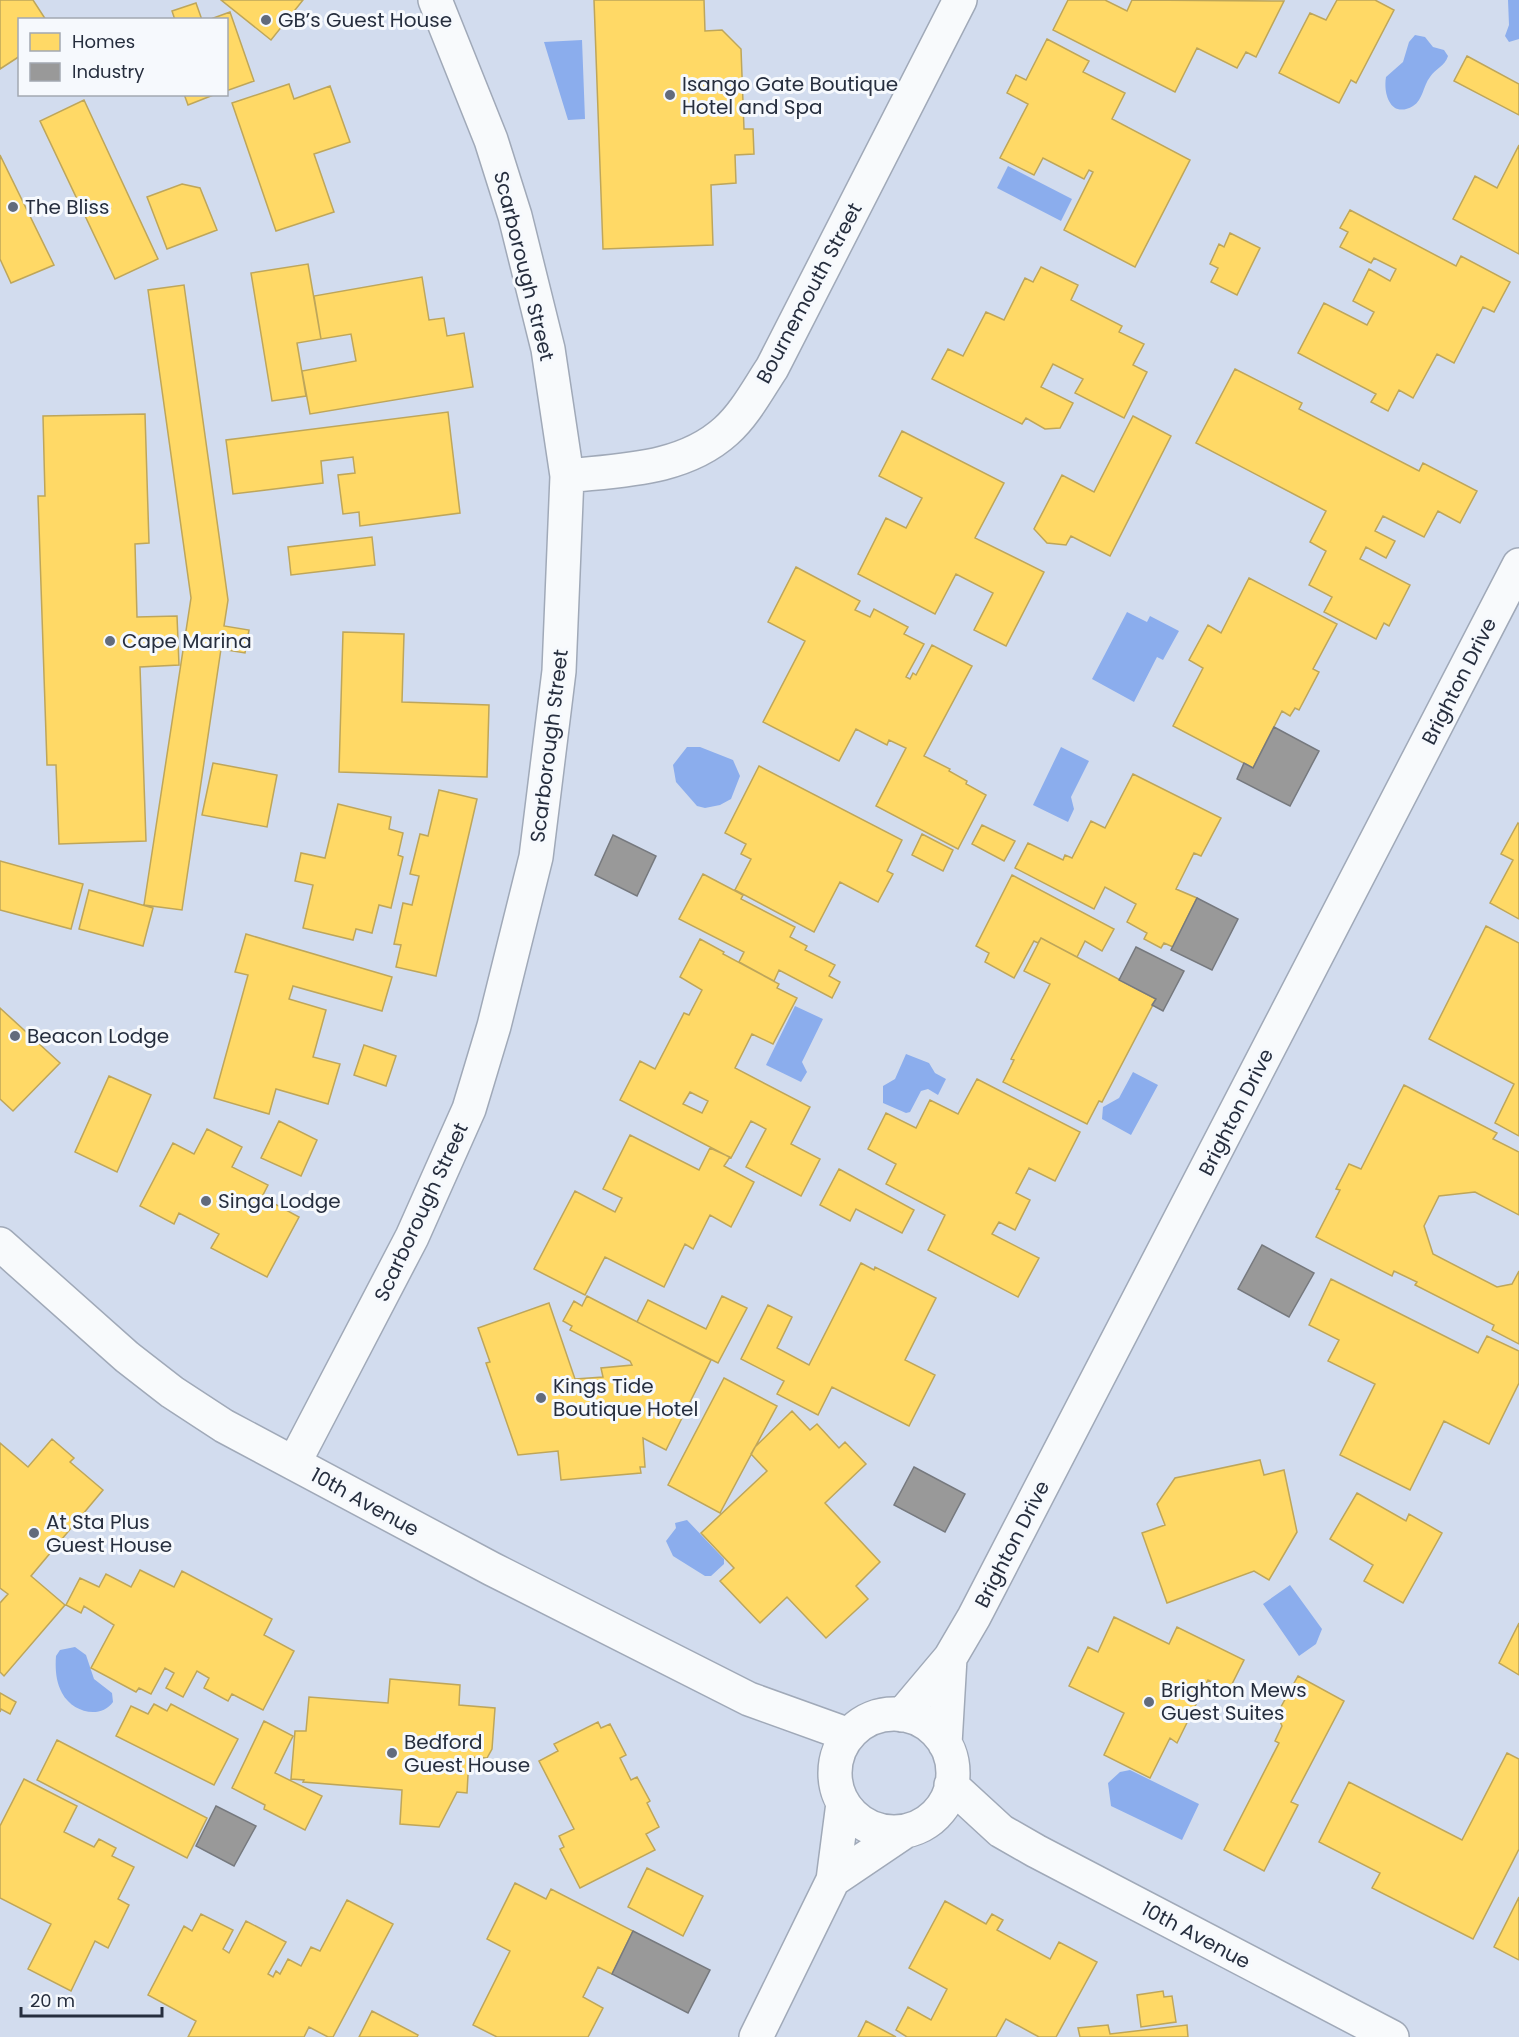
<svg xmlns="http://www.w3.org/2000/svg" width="1519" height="2037" viewBox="0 0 1519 2037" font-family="Poppins,sans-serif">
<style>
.water{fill:#8baded}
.homes{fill:#ffd966;stroke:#bea65a;stroke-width:1.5;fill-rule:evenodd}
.industry{fill:#999;stroke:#76797e;stroke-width:1.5}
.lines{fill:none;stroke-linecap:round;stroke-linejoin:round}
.minor-casing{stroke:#a0a9b8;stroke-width:36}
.minor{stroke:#f8fafc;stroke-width:33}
.poi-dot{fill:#626b7c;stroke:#f6f9fd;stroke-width:2}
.labels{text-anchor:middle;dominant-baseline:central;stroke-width:6;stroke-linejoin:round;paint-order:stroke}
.poi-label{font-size:20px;fill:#262e3e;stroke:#f6f9fd;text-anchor:start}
.street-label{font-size:20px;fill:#262e3e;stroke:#f6f9fd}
</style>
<rect width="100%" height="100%" fill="#d2dcee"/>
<path class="water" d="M1508,0H1519V39L1509,42L1505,36L1509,25Z
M1415,35L1425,37L1433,47L1444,50L1448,56C1445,66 1435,69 1430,77C1423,86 1423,100 1413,106C1391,119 1383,94 1386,77L1403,62L1409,42Z
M582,40L585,119L568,120L544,42Z
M1008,166L1072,199L1061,221L997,188Z
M1127,612L1147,622L1150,616L1179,631L1163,660L1157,657L1134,702L1092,679Z
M687,747H700L733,760L740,776L731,799L720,805L705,808L697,806L676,782L673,765Z
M1061,747L1089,761L1071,797L1074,809L1068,822L1033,805Z
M795,1006L823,1019L802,1062L807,1072L801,1082L766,1065Z
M906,1054L929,1063L935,1073L946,1079L938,1095L928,1089L921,1091L910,1112L906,1113L883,1103V1086L895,1079Z
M1133,1072L1158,1085L1131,1135L1102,1119L1103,1107L1119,1098Z
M687,1520L724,1559V1564L711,1576H705L673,1556L666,1541L676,1528L675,1523Z
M1290,1585L1322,1629L1316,1644L1299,1656L1263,1604Z
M75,1647L86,1655L94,1679L112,1693L113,1702C100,1720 72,1712 62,1693C56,1682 55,1669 56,1656L60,1650Z
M1130,1770L1199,1804L1182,1840L1111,1806L1108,1783L1120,1772Z"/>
<path class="homes" d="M0,0H33L46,20H20V56L0,69Z
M221,0H303L271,40Z
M594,0H704L705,31L722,30L741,49L744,129H753L754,154L735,155L736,183L711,185L713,245L603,249Z
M1068,0H1105L1127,11L1132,0L1284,1L1256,57L1246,52L1237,68L1197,48L1175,92L1053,30Z
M1337,0H1375L1394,10L1356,83L1351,80L1339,103L1279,73L1310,13L1326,20Z
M196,3L202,20H175L172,11Z
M230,12L254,81L226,91V20H208Z
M1047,39L1089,61L1083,72L1125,93L1112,119L1190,160L1135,267L1064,230L1093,172L1089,170L1084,179L1043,158L1034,175L1000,158L1028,104L1007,93L1016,75L1026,80Z
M1467,56L1519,84V115L1454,81Z
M289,84L294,99L330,86L350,142L314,154L334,212L276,231L232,103Z
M184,94H216L188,105Z
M84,100L158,259L115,279L40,121Z
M1519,145V254L1453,219L1475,176L1497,188Z
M0,155L54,265L11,283L0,259Z
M182,184L200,188L217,230L167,249L147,197Z
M1350,210L1456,266L1461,256L1510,282L1494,312L1483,307L1454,363L1437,354L1413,398L1399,390L1388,411L1371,402L1376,394L1298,353L1324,303L1367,325L1374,312L1353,301L1369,269L1390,281L1396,269L1374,258L1371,263L1340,247L1348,232L1340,228Z
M1230,233L1260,248L1237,295L1211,282L1218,268L1210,264L1219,244L1224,247Z
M308,264L321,339L297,343L306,396L272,401L251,273Z
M1041,267L1078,285L1071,300L1122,326L1119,332L1144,344L1133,365L1147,372L1124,418L1075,393L1083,379L1053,364L1041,387L1073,403L1060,428L1045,429L1026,418L1022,424L932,379L948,349L963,356L986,312L1004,320L1025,278L1033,282Z
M422,277L429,320L444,318L447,336L464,333L473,387L310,414L302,371L356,361L351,334L321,339L314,296Z
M184,285L228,600L224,626L249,630L245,653L221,649L182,910L144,905L191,598L148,290Z
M1235,369L1302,403L1299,409L1419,471L1423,463L1477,491L1460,523L1438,511L1424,537L1383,516L1375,531L1395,541L1386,558L1366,547L1360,559L1410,585L1389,626L1384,623L1376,639L1324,612L1332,597L1309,585L1326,551L1310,542L1326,511L1196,443Z
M448,412L460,513L360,526L359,512L343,514L338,475L355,473L353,457L321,461L323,483L233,494L226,440Z
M145,414L149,543L135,544L137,617L177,616L179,665L140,667L146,841L59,844L56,765H47L38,496H45L43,416Z
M1133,416L1171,436L1110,556L1071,536L1066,545L1047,543L1034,529L1062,475L1094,492Z
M902,431L1004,483L975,538L1044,572L1006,646L974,630L993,593L956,574L935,614L858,574L886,518L906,528L922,498L879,476Z
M372,537L375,565L291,575L288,547Z
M796,567L860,601L855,610L870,617L874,609L908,627L904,634L924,644L906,677L910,679L913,673L916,675L932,645L972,666L924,756L950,769L949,771L967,781L966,784L986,795L958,849L876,806L906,748L889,740L887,745L856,729L839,761L763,722L805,641L768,622Z
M1249,578L1337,624L1313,669L1319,672L1299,710L1295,708L1290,716L1282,711L1253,768L1173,726L1203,668L1189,660L1208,625L1221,633Z
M343,632L404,634L402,702L489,705L487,777L339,772Z
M213,763L277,775L267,827L202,815Z
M759,766L902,840L887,871L893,874L878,902L840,882L814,932L735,890L751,859L741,854L746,844L725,833Z
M1133,774L1221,818L1201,856L1194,853L1176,889L1197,898L1173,947L1164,943L1161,948L1144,939L1147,933L1127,922L1136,904L1105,887L1094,909L1015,868L1028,843L1063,860L1065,855L1072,858L1091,821L1105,828Z
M439,790L477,799L436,976L396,967L401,945L394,944L403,903L412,905L419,876L410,874L420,834L428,836Z
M338,804L391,817L389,829L403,833L398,855L403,857L391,908L379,905L372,933L356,929L353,940L303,928L313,885L295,881L301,853L325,858Z
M1518,823L1519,824V919L1490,903L1513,860L1501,854Z
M982,825L1015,841L1004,861L972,844Z
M922,834L953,850L943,871L912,855Z
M0,861L83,884L71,929L0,910Z
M703,874L743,895L741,899L795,927L790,937L807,946L805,950L835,965L829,976L840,982L832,998L779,970L774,981L739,962L744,952L679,919Z
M1012,875L1114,929L1102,951L1085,941L1077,957L1041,938L1038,943L1034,941L1014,978L985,962L989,953L976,946Z
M89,890L153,908L143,946L79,929Z
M1486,926L1519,943V1136L1495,1123L1514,1084L1429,1039Z
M246,934L392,977L382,1011L293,986L289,999L326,1010L313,1057L340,1064L328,1104L276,1089L269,1114L214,1098L248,975L235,972Z
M1041,938L1156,999L1102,1102L1099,1101L1087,1124L1003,1082L1014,1060L1011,1059L1050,984L1024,971Z
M700,939L724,952L723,954L779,984L777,988L797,998L773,1044L752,1034L735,1068L810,1107L791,1144L820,1159L801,1196L746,1167L766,1129L751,1121L731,1158L620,1100L640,1061L655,1069L684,1013L689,1015L702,990L680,977ZM690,1092L708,1101L702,1113L683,1104Z
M0,1008L60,1063L13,1111L0,1099Z
M364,1045L396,1056L386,1086L354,1075Z
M109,1076L151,1095L117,1172L75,1152Z
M977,1079L1080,1132L1055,1181L1029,1168L1016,1193L1030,1200L1015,1230L999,1222L992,1234L1039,1258L1018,1297L928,1250L945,1215L886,1184L896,1164L868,1149L886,1113L916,1128L930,1100L958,1114Z
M1404,1085L1497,1133L1493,1139L1519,1152V1215L1475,1192L1439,1196L1424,1226L1433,1254L1497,1287L1512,1284L1519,1271V1344L1492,1330L1494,1325L1415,1285L1417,1282L1394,1271L1392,1276L1316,1237L1340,1190L1336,1189L1349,1164L1361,1169Z
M279,1121L317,1140L301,1176L261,1158Z
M207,1129L242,1147L232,1167L268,1185L262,1197L299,1217L267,1277L211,1248L219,1234L179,1213L174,1224L140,1206L173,1143L194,1154Z
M630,1135L699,1170L710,1148L730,1157L724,1166L754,1182L731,1227L710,1215L693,1249L685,1244L664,1287L605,1257L585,1295L534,1269L575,1191L615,1212L622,1198L603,1189Z
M839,1169L914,1210L902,1233L856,1209L850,1221L820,1205Z
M861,1263L874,1270L875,1267L936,1298L905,1360L935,1375L909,1426L832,1387L818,1415L777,1394L784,1381L741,1359L768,1305L792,1317L777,1348L809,1365Z
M1331,1279L1478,1353L1487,1336L1519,1351V1383L1489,1444L1444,1421L1410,1490L1340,1455L1375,1384L1328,1361L1339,1340L1309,1325Z
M587,1296L711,1360L666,1450L643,1438L645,1467H640L641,1473L561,1480L558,1451L518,1455L486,1363L490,1362L478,1328L549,1303L575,1379L603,1377L601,1368L632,1365L630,1361L570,1330L572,1326L563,1321L574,1301L582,1306Z
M722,1296L747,1308L718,1363L637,1322L648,1300L706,1329Z
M724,1378L777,1406L720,1513L668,1485Z
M792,1411L810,1430L817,1424L839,1448L845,1442L866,1464L825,1503L880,1562L856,1586L868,1599L826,1638L787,1597L760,1623L720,1581L734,1568L701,1533L767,1471L751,1454L755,1447Z
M52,1439L74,1458L70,1462L103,1490L31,1576L65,1605L4,1676L0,1672V1603L8,1594L0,1588V1443L28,1467Z
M1260,1460L1264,1475L1284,1470L1297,1532L1269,1580L1254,1571L1167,1603L1142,1533L1165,1525L1157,1504L1175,1478Z
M1357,1493L1406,1521L1409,1514L1442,1533L1403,1603L1364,1581L1373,1565L1330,1539Z
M140,1570L174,1587L182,1571L272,1619L264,1635L294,1651L263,1710L232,1694L228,1701L204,1688L209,1678L197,1671L183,1697L166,1688L174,1673L165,1668L151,1694L139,1688L136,1692L91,1668L114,1625L84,1606L81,1613L66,1605L80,1578L99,1587L106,1574L131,1587Z
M1114,1617L1169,1644L1177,1627L1244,1660L1229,1690L1208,1680L1177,1743L1170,1738L1150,1778L1104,1755L1124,1713L1069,1686L1088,1647L1098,1652Z
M1519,1623V1675L1499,1663Z
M1298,1676L1344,1701L1291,1802L1298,1805L1264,1871L1224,1850L1279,1743L1275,1741L1282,1726L1277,1714Z
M390,1679L460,1685L459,1705L495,1708L492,1749L487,1758L469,1757L467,1793L457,1792L439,1827L400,1824L402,1790L303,1782L304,1780L291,1779L295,1731H306L309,1697L388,1703Z
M0,1693L16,1702L10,1714L1,1709L0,1712Z
M154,1704L167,1711L171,1704L238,1739L214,1785L116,1736L131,1706L148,1714Z
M264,1721L293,1736L275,1773L322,1796L305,1830L264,1809L265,1805L232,1788Z
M598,1722L601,1728L610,1724L626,1755L620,1758L631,1780L637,1777L650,1801L647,1803L659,1827L646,1834L655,1850L580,1888L560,1849L564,1847L559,1836L574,1829L539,1761L558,1751L554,1744Z
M57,1740L207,1818L187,1858L37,1780Z
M1507,1753L1519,1759V1849L1473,1939L1372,1888L1380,1873L1319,1842L1349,1782L1462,1840Z
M24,1779L77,1806L64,1832L94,1847L99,1839L116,1848L112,1856L134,1867L118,1899L129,1905L108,1948L95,1941L71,1991L28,1969L51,1924L0,1898V1826Z
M647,1868L703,1896L683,1936L628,1907Z
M515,1883L546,1899L551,1889L633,1931L612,1974L598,1967L583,1997L603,2008L588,2037H497L473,2025L510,1951L487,1939Z
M1519,1897V1960L1494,1947Z
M347,1900L393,1924L333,2037H328L309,2027L304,2037H188L196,2021L148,1995L184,1926L192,1931L201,1914L233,1930L223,1949L229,1953L246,1921L286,1942L268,1974L273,1977L276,1971L280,1974L288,1959L301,1966L311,1947L320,1951Z
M945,1901L986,1924L992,1914L1003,1920L997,1930L1050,1959L1059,1942L1097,1962L1056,2037H1039L1006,2019L996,2037H907L896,2030L908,2007L931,2020L947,1989L909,1968Z
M1163,1991L1164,1997L1172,1996L1176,2022L1141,2027L1137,1995Z
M372,2011L418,2035L417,2037H359Z
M866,2021L896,2037H858Z
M1108,2025L1110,2034L1187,2025L1188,2037H1080L1078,2028Z"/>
<path class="industry" d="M1274,727L1319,751L1290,806L1237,779L1244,763L1253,768Z
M613,835L656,856L637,896L595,875Z
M1197,898L1238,919L1212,970L1171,950Z
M1136,947L1184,971L1163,1011L1152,1005L1156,999L1119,980Z
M1262,1245L1314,1273L1289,1317L1238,1289Z
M914,1467L965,1494L945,1532L894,1505Z
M216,1806L256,1826L234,1866L196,1846Z
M633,1931L710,1970L688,2013L612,1974Z"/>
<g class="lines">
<g class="minor-casing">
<path id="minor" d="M567,476C621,470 683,470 726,431C745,414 758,389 772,368L960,0
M0,1244L127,1357L172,1392L224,1426L492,1569L749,1699L849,1735
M294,1463L412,1237L469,1109L494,1026L536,857L559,671L567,476L548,349L515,216L491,140L435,0
M835 1773a59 59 0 1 1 118 0a59 59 0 1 1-118 0Z
M902,1715L950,1658L974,1617L1519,565
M945,1744L950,1658
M951,1785L1001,1831L1036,1851L1392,2037
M833,1880L904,1832
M756,2037L833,1880L843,1803"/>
</g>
<use href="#minor" class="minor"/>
</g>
<g class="poi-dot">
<circle cx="266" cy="20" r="6"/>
<circle cx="670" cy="95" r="6"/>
<circle cx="13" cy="207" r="6"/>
<circle cx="110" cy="641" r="6"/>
<circle cx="15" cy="1036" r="6"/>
<circle cx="206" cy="1201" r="6"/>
<circle cx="541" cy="1398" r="6"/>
<circle cx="34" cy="1533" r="6"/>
<circle cx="1149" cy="1702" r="6"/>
<circle cx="392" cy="1753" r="6"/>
</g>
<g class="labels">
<g class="poi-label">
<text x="278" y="20">GB’s Guest House</text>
<text x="682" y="84">Isango Gate Boutique<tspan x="682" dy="23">Hotel and Spa</tspan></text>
<text x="25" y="207">The Bliss</text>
<text x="122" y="641">Cape Marina</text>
<text x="27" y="1036">Beacon Lodge</text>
<text x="218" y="1201">Singa Lodge</text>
<text x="553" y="1386">Kings Tide<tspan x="553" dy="23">Boutique Hotel</tspan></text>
<text x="46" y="1522">At Sta Plus<tspan x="46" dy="23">Guest House</tspan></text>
<text x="1161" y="1690">Brighton Mews<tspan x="1161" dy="23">Guest Suites</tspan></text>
<text x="404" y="1742">Bedford<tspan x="404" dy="23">Guest House</tspan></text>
</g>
<g class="street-label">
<text transform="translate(524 266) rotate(76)">Scarborough Street</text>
<text transform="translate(809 293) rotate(-62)">Bournemouth Street</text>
<text transform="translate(1459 681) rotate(-63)">Brighton Drive</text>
<text transform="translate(549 746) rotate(-83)">Scarborough Street</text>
<text transform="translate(1236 1112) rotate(-63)">Brighton Drive</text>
<text transform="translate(421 1212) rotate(-65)">Scarborough Street</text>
<text transform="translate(365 1502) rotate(29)">10th Avenue</text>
<text transform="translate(1012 1544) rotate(-63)">Brighton Drive</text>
<text transform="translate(1196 1935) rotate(28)">10th Avenue</text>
</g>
</g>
<rect x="18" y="18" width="210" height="78" fill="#f6f9fd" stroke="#a3a8b1" stroke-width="1.5"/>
<rect x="30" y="33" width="30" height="18" fill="#ffd966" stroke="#a3a8b1" stroke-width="1.5"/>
<text x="72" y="48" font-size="18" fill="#262e3e">Homes</text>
<rect x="30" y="63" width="30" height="18" fill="#999999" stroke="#a3a8b1" stroke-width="1.5"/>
<text x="72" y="78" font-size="18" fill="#262e3e">Industry</text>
<path d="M21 2007v9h141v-9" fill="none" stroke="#262e3e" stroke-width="3"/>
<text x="30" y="2007" font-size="18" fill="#262e3e" stroke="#f6f9fd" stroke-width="4.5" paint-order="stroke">20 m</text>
</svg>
